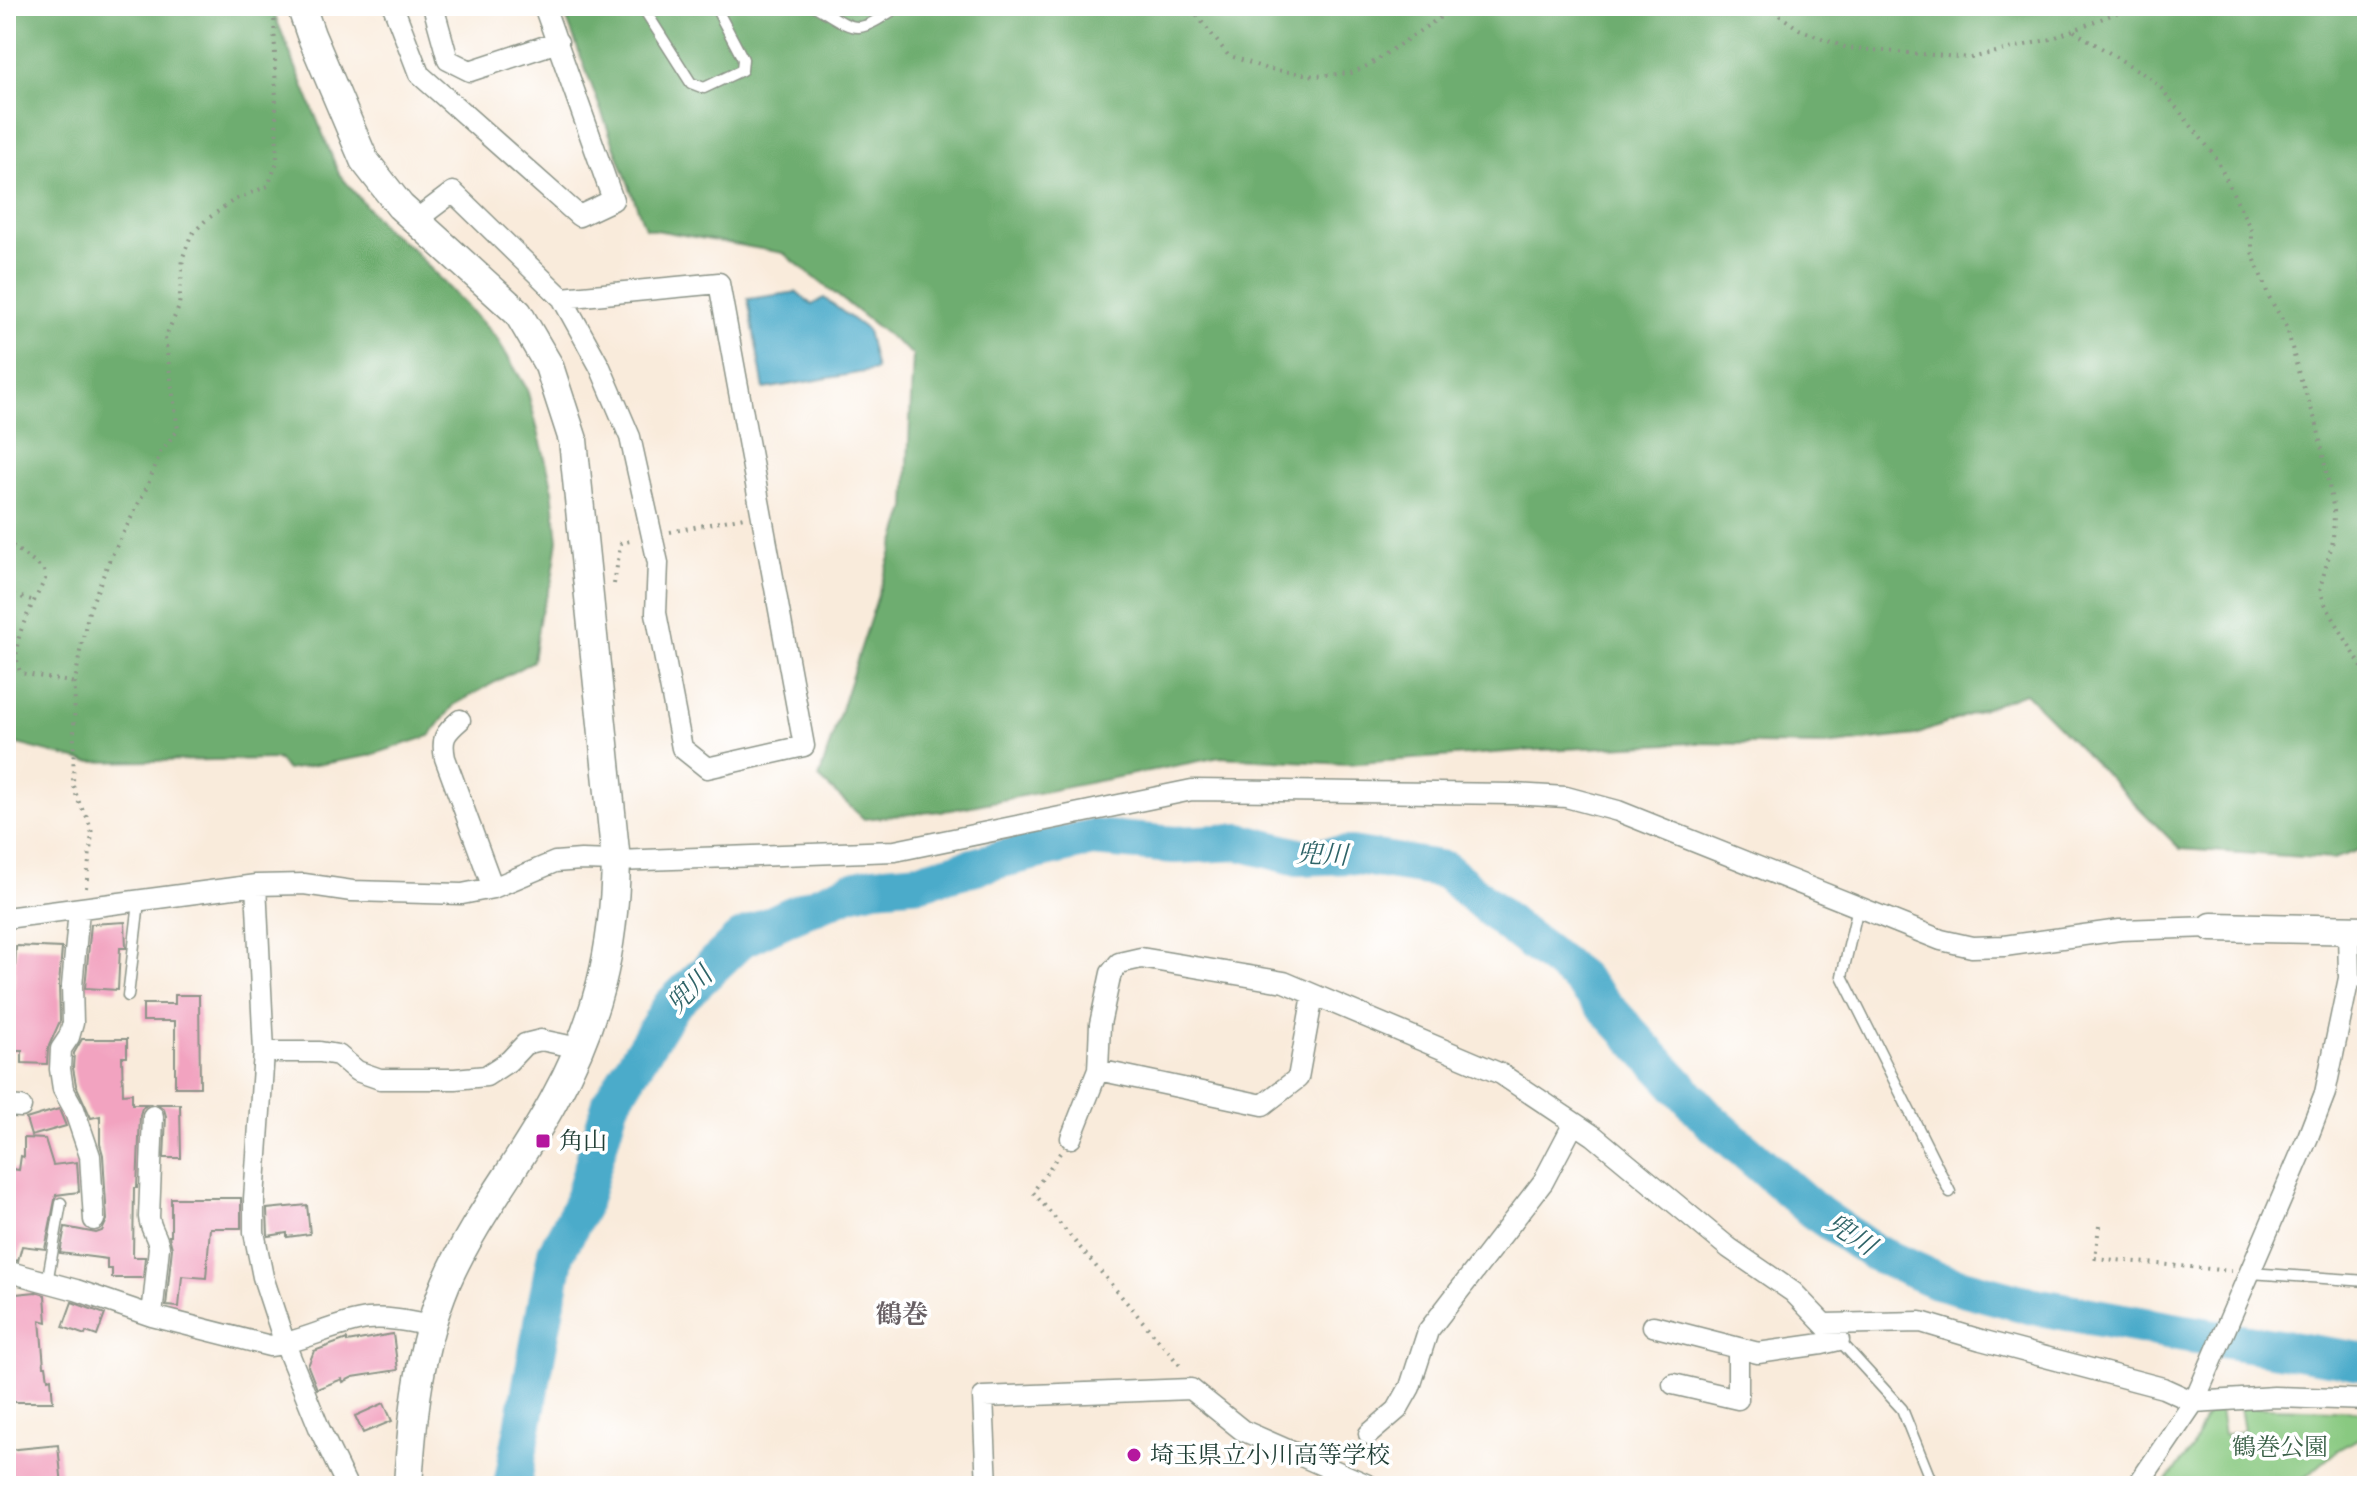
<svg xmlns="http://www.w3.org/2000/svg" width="2373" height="1492" viewBox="0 0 2373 1492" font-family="'IM FELL Double Pica','Noto Serif JP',serif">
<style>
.green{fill:#89c981;stroke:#54835a;stroke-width:2}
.forest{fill:#6ead6f;stroke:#467552;stroke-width:2}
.water{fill:#4cabca;stroke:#36747f;stroke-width:2}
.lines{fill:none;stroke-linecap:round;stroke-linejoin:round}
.river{stroke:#4cabca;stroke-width:38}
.building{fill:#f2a3c0}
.lane-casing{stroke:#8c9488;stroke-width:13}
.street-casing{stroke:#8c9488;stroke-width:23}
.secondary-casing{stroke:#8c9488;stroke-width:31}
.path{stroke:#8c9488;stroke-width:4;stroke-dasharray:2 6;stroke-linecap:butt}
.lane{stroke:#fff;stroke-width:10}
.street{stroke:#fff;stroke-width:20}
.secondary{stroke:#fff;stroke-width:28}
.poi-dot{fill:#b5179e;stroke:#fff;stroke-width:3}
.labels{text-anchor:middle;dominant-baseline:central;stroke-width:7;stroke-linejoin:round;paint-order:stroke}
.poi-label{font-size:24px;fill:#1f3d34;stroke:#fff;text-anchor:start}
.park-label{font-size:24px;fill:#3a6047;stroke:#fff}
.water-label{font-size:26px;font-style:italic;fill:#2f6468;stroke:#fff}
.neighbourhood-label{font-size:26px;font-weight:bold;fill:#696165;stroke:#fff}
</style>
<rect width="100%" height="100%" fill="#fff"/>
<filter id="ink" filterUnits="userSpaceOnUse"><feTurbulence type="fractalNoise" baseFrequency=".0125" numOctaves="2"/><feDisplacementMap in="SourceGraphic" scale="16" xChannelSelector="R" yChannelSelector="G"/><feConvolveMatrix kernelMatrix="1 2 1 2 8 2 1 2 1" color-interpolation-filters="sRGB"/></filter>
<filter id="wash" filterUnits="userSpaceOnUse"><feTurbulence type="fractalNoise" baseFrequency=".006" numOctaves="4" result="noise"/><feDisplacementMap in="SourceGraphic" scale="32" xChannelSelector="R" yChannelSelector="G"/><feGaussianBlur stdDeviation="1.8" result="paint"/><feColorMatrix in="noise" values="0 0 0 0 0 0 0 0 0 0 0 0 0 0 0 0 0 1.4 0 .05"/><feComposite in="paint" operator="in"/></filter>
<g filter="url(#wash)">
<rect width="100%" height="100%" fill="#f9ebdb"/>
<path class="green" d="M2240,1407L2367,1411V1434L2339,1449L2295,1486H2162L2192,1449L2206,1415L2220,1410L2224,1435L2244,1431Z"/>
<path class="forest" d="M6,6H271L339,174L385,229L410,247L496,337L527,389L551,481L558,540L552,580L540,615L533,661L454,705L430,736L368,756L287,770L277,759L87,762L6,741Z
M562,6H2367V847L2334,859L2180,849L2025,693L1916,735L1824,745L1692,743L1520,751L1346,764L1220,757L951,810L864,819L819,778L906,508L913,355L783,253L645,228Z"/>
<path class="water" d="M797,292L812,305L824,298L867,330L876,370L764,389L748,299Z"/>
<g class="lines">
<path class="river" d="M512,1486L556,1253L581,1206L611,1102L671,1006L741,939L792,915L850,891L874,885L921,881L1002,859L1092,838L1175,845L1240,842L1298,857L1351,855L1445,870L1511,926L1578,977L1711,1121L1814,1211L1873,1252L1936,1280L2029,1305L2184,1333L2367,1362"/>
</g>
<g id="blocks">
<path class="building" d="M125,922L126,948H120L118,990L85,988L91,924Z
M16,946L62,948L59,985L60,1021L48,1048L47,1064L22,1063V1051H6V988H14Z
M175,995H199L200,1087H175V1021H143V1004H175Z
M82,1039H127V1057H122L123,1094L132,1093V1104H149L142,1108L140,1115L137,1188H134L133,1257H145L143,1278H112V1269H107V1259L60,1253L65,1227L96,1233L102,1231L107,1220L103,1155L100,1144V1116L91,1118L76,1085L73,1068L74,1053Z
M157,1104H180L181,1158H164L166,1116L164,1109Z
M59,1109L66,1126L31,1136L26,1119Z
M24,1138L45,1139L53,1165L77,1162L79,1192L56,1195L45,1249L22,1246L18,1261L6,1258L11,1214L6,1213V1168L19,1170L21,1156L24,1157Z
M171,1198H241V1228H210L206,1278L182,1276L179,1307L166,1306L172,1248L169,1236H171Z
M307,1205L310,1234L287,1237V1233L268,1236L267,1209Z
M36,1292L45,1295L47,1322L40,1320L44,1366H46L48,1379L51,1378L53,1402H6V1375L11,1373L6,1295Z
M72,1302L105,1314L97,1336L86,1332L85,1335L63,1327Z
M393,1334L398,1370L353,1377L343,1382L342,1379L317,1389L308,1366L314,1351L347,1339V1342Z
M384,1403L392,1421L363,1433L355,1416Z
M58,1445L62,1486H6V1465L10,1464L8,1450Z"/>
</g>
</g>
<g filter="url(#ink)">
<use href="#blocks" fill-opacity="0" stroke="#8c9488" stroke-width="2"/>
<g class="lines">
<g class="lane-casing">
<path id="lane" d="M642,6L691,83L704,88L742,70L743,59L715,6
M815,6C859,33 855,35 899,6
M1858,907L1842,976L1950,1192
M2349,978L2367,984
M128,996L139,902
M2250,1273L2367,1281
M47,1283L61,1203
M1839,1340L1902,1409L1933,1486"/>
</g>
<g class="street-casing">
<path id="street" d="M393,6L419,74L579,216L613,200L544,6
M433,6L448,60L470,71L558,42
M416,220L453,192L562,298
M719,283L804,746L707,768L682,748L656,613L658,563L630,437L600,367L562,298Z
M460,720C445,733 441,738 445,758L493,888
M256,885L264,1052L254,1199V1232L263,1277L285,1344L320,1430L347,1486
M79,910L72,986L73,1023L69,1037L61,1049L60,1069L63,1089L74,1109L90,1156L94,1220
M6,918L256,885L304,884L352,891L462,894L493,888L555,862L581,860L616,861L895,851L1192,790L1513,794L1566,797L1618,811L1941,940L1972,947L2004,946L2120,930L2212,927
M264,1052H320L338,1055L357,1071L380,1079H455L486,1076L509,1061L525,1044L541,1040L579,1048
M1098,1070L1263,1105L1298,1078L1313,995
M6,1106L21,1107
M1071,1138L1098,1070L1100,1024L1111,973L1119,963L1141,958L1284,982L1501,1074L1594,1136L1729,1248L1793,1292L1839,1340L1822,1344L1758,1353L1653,1326
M6,1271L76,1290L152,1316L270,1346C304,1342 334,1323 368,1319C389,1317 411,1322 431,1326
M152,1316L159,1247C157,1235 150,1229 149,1217L153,1116
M1824,1324L1921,1322L1981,1340L2163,1388L2194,1402L2274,1397L2367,1400
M1673,1384L1738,1399V1348
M1369,1434L1397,1410L1410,1387L1428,1331L1543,1182L1574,1123
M987,1486L983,1397L1191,1389L1242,1430L1370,1486
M2137,1486L2194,1402L2308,1137L2325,1093L2349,978L2348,929"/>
</g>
<g class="secondary-casing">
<path id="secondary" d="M301,6L311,35L364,160L400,206L518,313L549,366L573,440L616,861C614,952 598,1019 554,1100C521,1162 474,1218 446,1283C419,1348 412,1417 408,1486
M2212,927L2367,930"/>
</g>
<path class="path" d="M1049,6L1054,8L1059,6
M1184,6L1194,12L1228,55L1264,68L1315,76L1351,73L1369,65L1457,6
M1766,6L1799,29L1847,48L1971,58L2051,39L2133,6
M2074,31L2147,76L2161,88L2215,156L2252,232V252L2269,297L2287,328L2298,371L2317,425L2334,511L2333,541L2320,588L2324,602L2367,676
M670,532L744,517
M6,541L44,570L45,579C33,606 6,644 21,673L75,683
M614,584L621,543L635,540
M6,593L35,601
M86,888L92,833L87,817L80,805L73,786L75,683L80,651L89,611L109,561L147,487L161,451L178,430L165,338L179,307L183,257L191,235L206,220L234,200L268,186L277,162L274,6
M1060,1153L1033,1192L1183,1369
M2099,1226L2095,1258L2231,1271"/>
<use href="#lane" class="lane"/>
<use href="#street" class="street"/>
<use href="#secondary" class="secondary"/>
</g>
</g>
<g class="poi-dot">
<rect x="535" y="1133" width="16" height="16" rx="4"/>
<circle cx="1134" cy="1455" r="8"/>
</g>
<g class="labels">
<g class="poi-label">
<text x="559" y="1141">角山</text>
<text x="1150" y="1455">埼玉県立小川高等学校</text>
</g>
<g class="park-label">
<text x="2280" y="1447">鶴巻公園</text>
</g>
<g class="water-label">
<text transform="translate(1322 855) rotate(2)">兜川</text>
<text transform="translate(690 990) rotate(-46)">兜川</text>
<text transform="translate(1851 1235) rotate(33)">兜川</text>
</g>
<g class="neighbourhood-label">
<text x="902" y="1315">鶴巻</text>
</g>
</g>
<rect width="2373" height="1492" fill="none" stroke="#fff" stroke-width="32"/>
</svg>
